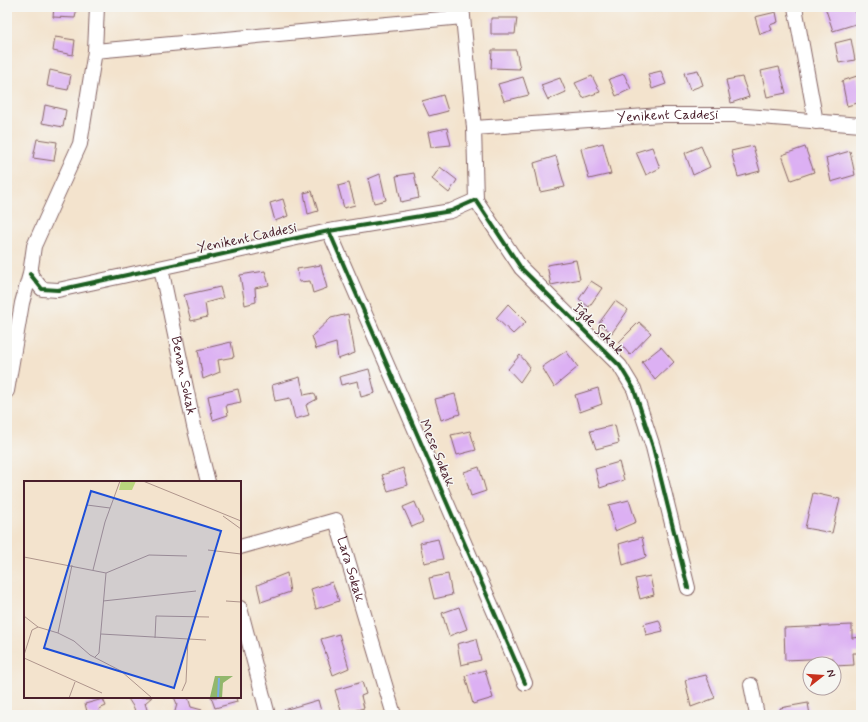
<svg xmlns="http://www.w3.org/2000/svg" width="868" height="722" viewBox="0 0 868 722" font-family="Mynerve,sans-serif">
<style>
.building{fill:#dcb0f3}
.lines{fill:none;stroke-linecap:round;stroke-linejoin:round}
.street-casing{stroke:#856464;stroke-width:16}
.street{stroke:#fff;stroke-width:14}
.cycleway-casing{stroke:#f6f6f2;stroke-width:6}
.cycleway{stroke:#1b5e20;stroke-width:4}
.labels{text-anchor:middle;dominant-baseline:central;stroke-width:3;stroke-linejoin:round;paint-order:stroke}
.street-label{font-size:14px;fill:#4a1f2b;stroke:#f6f6f2}
.inset-river{fill:none;stroke:#79aee7;stroke-width:2}
.inset-road{fill:none;stroke:#af958c;stroke-width:1}
.view{fill:#1d4ed8;fill-opacity:0.15;stroke:#1d4ed8;stroke-width:2}
.inset-edge{fill:none;stroke:#4a1f2b;stroke-width:2}
</style>
<rect width="100%" height="100%" fill="#f6f6f2"/>
<filter id="ink" filterUnits="userSpaceOnUse"><feTurbulence type="fractalNoise" baseFrequency=".025" numOctaves="2"/><feDisplacementMap in="SourceGraphic" scale="8" xChannelSelector="R" yChannelSelector="G"/><feConvolveMatrix kernelMatrix="1 2 1 2 8 2 1 2 1" color-interpolation-filters="sRGB"/></filter>
<filter id="wash" filterUnits="userSpaceOnUse"><feTurbulence type="fractalNoise" baseFrequency=".012" numOctaves="4" result="noise"/><feDisplacementMap in="SourceGraphic" scale="16" xChannelSelector="R" yChannelSelector="G"/><feGaussianBlur stdDeviation="0.9" result="paint"/><feColorMatrix in="noise" values="0 0 0 0 0 0 0 0 0 0 0 0 0 0 0 0 0 1.4 0 .05"/><feComposite in="paint" operator="in"/></filter>
<g filter="url(#wash)">
<rect width="100%" height="100%" fill="#f3e3cd"/>
<g id="blocks">
<path class="building" d="M54,7H77L75,18L53,17Z
M825,7H854L859,23L833,31Z
M776,12L778,22L770,25L772,30L760,34L755,17Z
M491,18H517L515,34H491Z
M55,37L75,40L73,55L53,51Z
M851,39L855,60L839,63L835,43Z
M492,50H516L520,69L491,68Z
M779,67L786,93L767,97L761,71Z
M50,70L71,75L68,90L47,86Z
M698,70L703,85L690,90L684,73Z
M661,71L666,84L652,89L648,74Z
M624,74L631,89L616,96L609,79Z
M592,76L600,92L583,98L575,83Z
M857,76L861,90V102L847,106L842,81Z
M523,77L529,95L504,101L498,84Z
M742,77L749,97L731,103L726,80Z
M560,78L566,92L548,100L541,85Z
M443,95L448,111L429,116L422,101Z
M45,105L66,110L63,127L42,123Z
M447,128L451,145L431,147L428,132Z
M37,139L57,142L54,161L33,158Z
M603,143L611,174L589,179L581,149Z
M701,146L710,167L693,175L685,153Z
M753,146L760,171L738,177L731,151Z
M652,147L660,168L646,175L636,152Z
M805,147L814,172L791,180L782,155Z
M850,151L855,175L831,182L826,158Z
M556,156L565,187L540,192L534,163Z
M440,167L457,180L449,193L432,179Z
M414,173L419,198L401,202L396,176Z
M380,174L386,200L374,203L368,179Z
M349,183L355,205L344,208L338,186Z
M312,191L318,211L308,214L304,193Z
M283,199L288,216L275,221L270,203Z
M576,260L580,279L551,285L547,265Z
M321,265L327,288L313,293L310,281L299,282L297,269Z
M265,271L269,285L255,288L256,302L245,305L240,275Z
M591,281L602,288L589,307L579,299Z
M220,287L223,298L205,303L207,317L191,321L184,295Z
M615,301L628,310L612,333L599,323Z
M508,304L526,322L513,334L496,318Z
M348,314L355,353L338,359L336,343L316,349L312,336L331,318Z
M639,322L651,333L630,355L619,342Z
M231,342L234,357L218,360L220,372L203,379L198,350Z
M661,347L674,362L655,380L642,362Z
M566,351L578,367L554,387L542,367Z
M520,355L530,367L520,382L508,369Z
M369,369L375,393L361,397L358,381L341,385L339,377Z
M300,377L304,395L314,393L317,399L306,405L309,415L295,419L290,398L275,401L272,385Z
M598,388L602,404L580,412L575,395Z
M238,389L241,402L226,405L228,415L213,420L208,396Z
M455,394L460,414L441,420L435,399Z
M615,425L619,443L596,449L590,431Z
M470,431L476,450L457,455L451,435Z
M619,462L624,480L600,488L595,469Z
M479,467L486,491L471,496L464,472Z
M403,468L408,485L388,491L382,475Z
M813,493L840,499L832,533L805,528Z
M629,500L636,522L615,531L609,505Z
M415,502L423,522L412,527L403,507Z
M642,537L646,557L623,565L619,544Z
M438,539L443,559L424,563L420,543Z
M287,573L290,592L261,602L257,585Z
M448,574L452,595L434,599L429,578Z
M650,576L654,595L640,599L635,579Z
M332,582L339,601L316,609L311,589Z
M459,607L467,629L449,636L442,613Z
M659,620L663,631L646,635L644,624Z
M852,625V638L861,637V653H853L854,665L834,666L833,658L785,660L784,628Z
M339,634L349,668L333,675L321,639Z
M476,639L481,660L461,665L457,644Z
M485,670L493,698L473,704L465,676Z
M706,675L715,698L691,707L685,680Z
M362,682L366,694L361,696L364,708L342,714L335,690Z
M127,697H152L145,703L148,713H154L155,715H136L134,708Z
M174,697H188L191,707L202,710L201,715H174L177,704Z
M211,697H236L237,702L215,708Z
M103,699L106,706L99,709L101,715H88L85,704Z
M318,700L322,715H286L284,710Z
M808,703L810,715H781L780,708Z"/>
</g>
</g>
<g filter="url(#ink)">
<use href="#blocks" fill-opacity="0" stroke="#856464" stroke-width="1"/>
<g class="lines">
<g class="street-casing">
<g id="street">
<path d="M462,7L474,128L476,200"/>
<path d="M795,7L816,122"/>
<path d="M95,51L463,17"/>
<path id="s1" d="M474,128L661,115H734L861,125"/>
<path d="M476,200L521,268L620,366L634,389L653,447L688,588"/>
<path d="M329,231L525,683"/>
<path id="s2" d="M161,268L194,426L208,482"/>
<path d="M30,274L42,289L58,290L329,231L451,211L476,200"/>
<path d="M7,391L22,303L30,274L34,246L80,144L95,51L97,7"/>
<path id="s3" d="M240,547L336,520L394,715"/>
<path d="M240,608L268,715"/>
<path d="M751,685L757,715"/>
</g>
</g>
<use href="#street" class="street"/>
<g class="cycleway-casing">
<path id="cycleway" d="M329,231L525,683
M30,274L42,289L58,290L329,231L451,211L476,200L521,268L620,366L634,389L653,447L688,588"/>
</g>
<use href="#cycleway" class="cycleway"/>
</g>
</g>
<g class="labels">
<g class="street-label">
<text stroke="none"><textPath href="#s1" startOffset="194">Yenikent Caddesi</textPath></text>
<text transform="translate(247 238) rotate(-12)">Yenikent Caddesi</text>
<text transform="translate(598 329) rotate(45)">İĝde Sokak</text>
<text stroke="none"><textPath href="#s2" startOffset="110">Benan Sokak</textPath></text>
<text transform="translate(437 453) rotate(67)">Mese Sokak</text>
<text stroke="none"><textPath href="#s3" startOffset="151">Lara Sokak</textPath></text>
</g>
</g>
<g transform="translate(24 481)">
<rect width="217" height="217" fill="#f3e3cd"/>
<path d="M97,0H112L108,9H95Z" fill="#b9d67d"/>
<path d="M191,195H209L199,202L198,217L186,216Z" fill="#92b76c"/>
<path class="inset-river" d="M194,217L195,197"/>
<path class="inset-road" d="M119,0L217,40M63,24L86,27M199,35L217,48M184,69L217,73M0,76L82,92M69,89L81,41L96,0M82,92L125,74L163,75M79,120L172,110M202,120L217,121M0,135L14,146M34,152L48,84M77,153L182,159M131,157L132,135L185,136M0,174L8,149L14,146L34,152L50,160L66,174L97,190L128,217M71,176L75,172L82,92M0,177L78,212M158,210L162,201L164,158M45,217L51,201M128,217H153"/>
<path class="view" d="M67,10L197,50L150,207L20,167Z"/>
<rect width="217" height="217" class="inset-edge"/>
</g>
<rect width="868" height="722" fill="none" stroke="#f6f6f2" stroke-width="24"/>
<g transform="translate(822 676) rotate(73)"><circle r="19" fill="#f6f6f2" stroke="#b1a0a2"/>
<path d="M0-3L7 15L0 10L-7 15Z" fill="#c8321e"/>
<text y="-6" font-size="11" font-weight="bold" text-anchor="middle" fill="#4a1f2b">N</text>
</g>
</svg>
